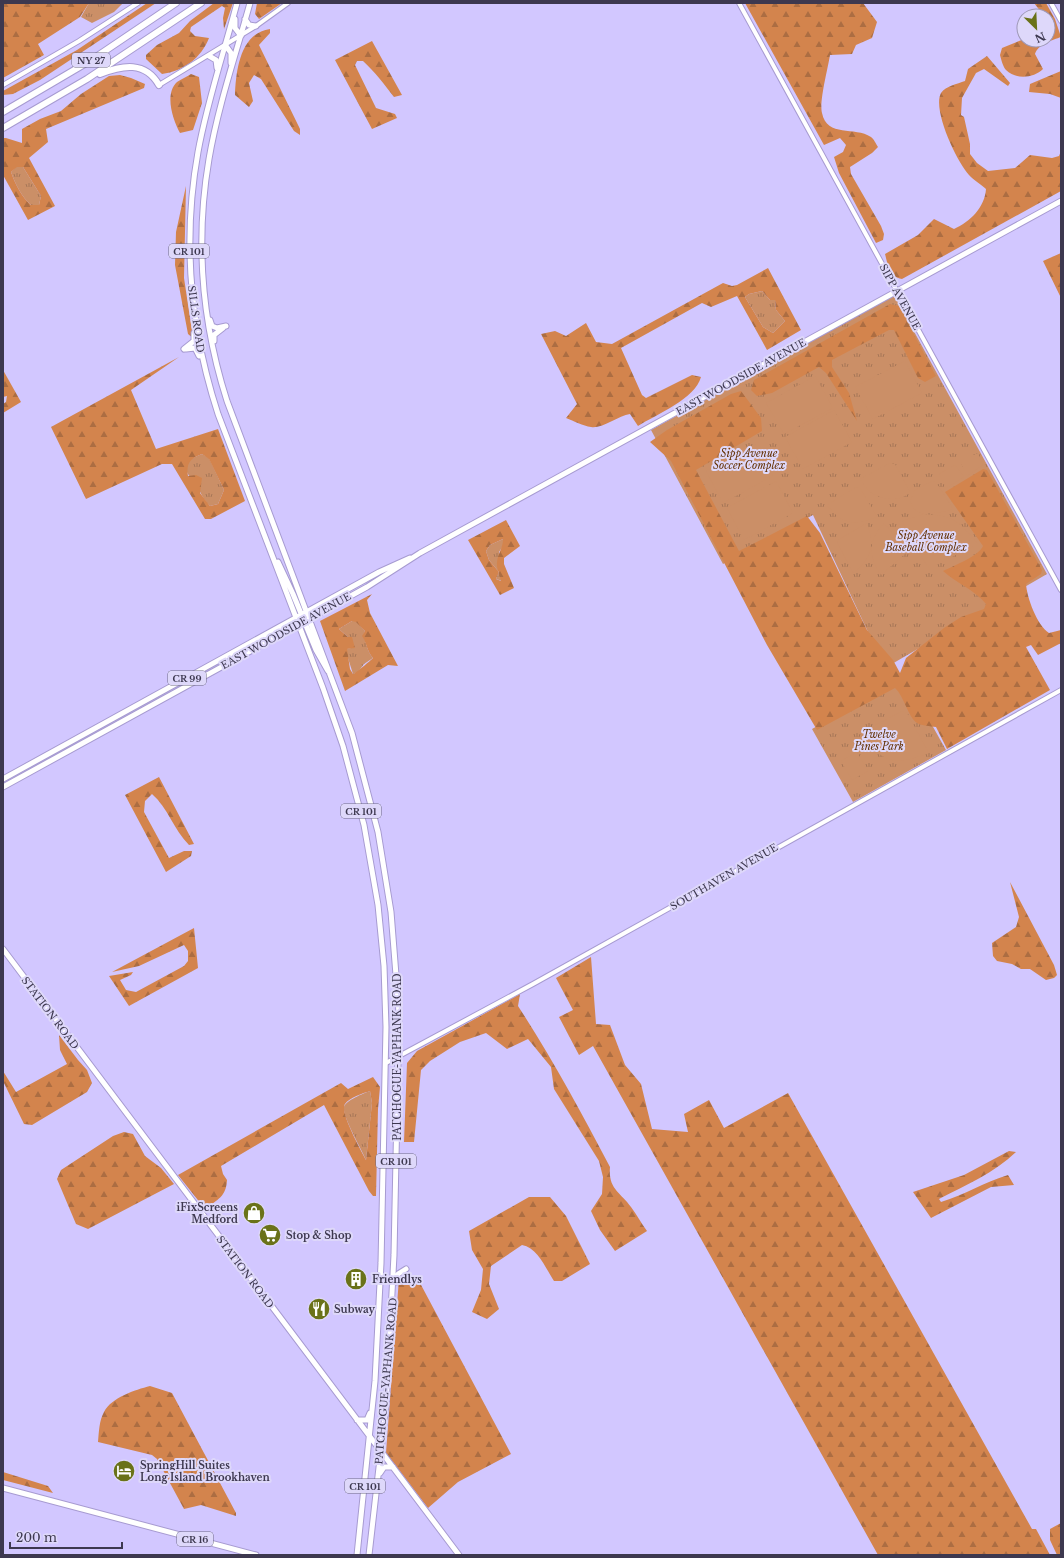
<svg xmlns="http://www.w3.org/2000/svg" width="1064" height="1558" viewBox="0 0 1064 1558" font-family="'Libre Baskerville',serif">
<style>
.grass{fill:url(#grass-tufts)}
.forest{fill:url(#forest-firs);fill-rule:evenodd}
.pitch{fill:#cb8f67}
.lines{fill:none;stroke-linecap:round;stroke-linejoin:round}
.minor-casing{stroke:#a79bd1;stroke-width:6}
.major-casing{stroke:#a79bd1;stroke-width:7}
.highway-casing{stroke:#a79bd1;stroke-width:8}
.minor{stroke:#fff;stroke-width:4}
.major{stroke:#fff;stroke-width:5}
.highway{stroke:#fff;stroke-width:6}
.labels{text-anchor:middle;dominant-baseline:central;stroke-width:4;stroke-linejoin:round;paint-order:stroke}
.shield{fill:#ded8fa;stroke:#6d6882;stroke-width:1}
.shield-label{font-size:9px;font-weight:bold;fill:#3d384f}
.street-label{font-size:10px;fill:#3d384f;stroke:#ded8fa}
.park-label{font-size:10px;font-style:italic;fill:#622f01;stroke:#ded8fa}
.poi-label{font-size:10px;font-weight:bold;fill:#3d384f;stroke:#ded8fa;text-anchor:start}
</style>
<defs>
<pattern id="grass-tufts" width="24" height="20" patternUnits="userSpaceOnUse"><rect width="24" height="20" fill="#cb8f67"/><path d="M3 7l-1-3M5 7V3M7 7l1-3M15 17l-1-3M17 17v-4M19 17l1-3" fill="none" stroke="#a67657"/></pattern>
<pattern id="forest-firs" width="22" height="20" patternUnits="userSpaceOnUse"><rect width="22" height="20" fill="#d3844d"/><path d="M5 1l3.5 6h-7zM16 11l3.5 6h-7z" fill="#ac6d42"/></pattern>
</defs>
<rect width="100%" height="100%" fill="#d2c7ff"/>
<path class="grass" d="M89,3H123L114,12L92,23L81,17Z
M17,166L23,167L41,196L39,205H31C22,197 15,184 11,172Z
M762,291L770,300H775L776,310L785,321L773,333L763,327L745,297L749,294Z
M894,295L1047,574L885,668L813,515L723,564L651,430Z
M202,454L209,458L224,490L218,504L210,506C205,501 202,496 199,490C191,474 172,466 202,454Z
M503,539V546L499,552L502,581L496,579L499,572L489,560L486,551L490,545Z
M352,621H356L365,631L363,636C367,643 367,652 373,658L364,664L358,672L353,674L347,655V649L351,648L348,637L339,629Z
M905,677L946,750L853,802L812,729Z
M370,1091L372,1103L366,1160C362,1150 342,1116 344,1107C345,1101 364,1093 370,1091Z"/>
<path class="forest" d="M3,3H89L80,17L38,44L44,55L3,78Z
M147,3H156L40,80L13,94L3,95V91L77,50Z
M214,3H233L224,29L223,18L225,8L222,6L191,27L190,31L195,36L209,38C201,58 184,71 162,74L146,59V55L157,45L179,33L190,21Z
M257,3H282L259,19L255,14Z
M745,3H863L877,22L872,38L856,45L852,54L830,55C828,68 819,102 822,113C827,138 855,126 871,137C874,139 876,144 878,147L872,153L850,167L851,174L881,226L884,234L883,240L876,243L839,173L834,157L843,152L846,145L840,138L824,145Z
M1034,3H1046L1055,19L1061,37C1053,40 1038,44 1035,54L1043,69C1034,78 1016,80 1006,70C1003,67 1001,59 1000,55L1002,48L1024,39L1048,40V16H1041V12Z
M270,29V33L259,45L300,129V135L294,131L261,79L254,75L249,83L253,101L249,107L235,95C236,71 240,33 270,29Z
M372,41L402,95L394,97C384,84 375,72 363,61H357L355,65L376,108L395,114L397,118L372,129L335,60Z
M987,56L1010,83L1008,86L984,69L976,73L962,98L961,115L964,117L970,144V154L977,163L988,171L1015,168L1030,155L1052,158L1059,156L1061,151V191L902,279C889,277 888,265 885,254L918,235L934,219L954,229C970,222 985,207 986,189C981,184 973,180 969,175C957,162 932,110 941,93C946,86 957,84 965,81L968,69Z
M1061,71V98L1050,94L1029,92L1030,84Z
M191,74L199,77L202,103L193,130L180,133C173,120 164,94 177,82C181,79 187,77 191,74Z
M120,75L131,78L145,84L144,88L46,129L48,142L29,158L55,206L28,220L3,175V138H6L22,143V129L40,119L61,111L81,94L109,76ZM17,167H23L41,196L39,205H31C22,197 15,184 11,172Z
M186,186L184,278L193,338L188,334L175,265L176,232Z
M1061,253V298L1043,261Z
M768,268L801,330L767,350L737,296L711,307L702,303L621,348L642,395L646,398L692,375L701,377C695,399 657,414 638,426L630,414C618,416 602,429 591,427C583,426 574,421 566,418L577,404L541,334L555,331L566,336L586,323L596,342L612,344L723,283L732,286L737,285ZM762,291L770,300H775L776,310L785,321L773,333L763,327L745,297L749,294Z
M890,304L899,306L936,376L925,382L918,378L894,330H889L832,360V367L849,393L857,421L826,373L819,367L772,393L757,396L751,390L754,380Z
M179,357L131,390L156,449L218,429L245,501L211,519H205L172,464H162L86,499L51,427ZM202,454L209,459L224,490L218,504L210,506L200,493L202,478L196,475L188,476C186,463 190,459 202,454Z
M3,370L21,402L3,413V404L6,402L7,396L3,397Z
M741,391L761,418L762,431L696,470L739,551L807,516L820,533L867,630L893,660L900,673L906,658L944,628L961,617L984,609L986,604C975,590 956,583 943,571C953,566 979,556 983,546L945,492L983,469L987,470L1042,570L1041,574L1026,584C1027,598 1037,625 1049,633L1061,630V643L1038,655L1031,645L1026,647L1050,690L947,749L936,727C930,726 922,726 917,723C908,717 904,696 895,688L817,730L767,645L671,461L650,442L667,430L731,394Z
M506,520L520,546L504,558V564L514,588L500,595L468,540ZM503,539C503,548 498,553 497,562C496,568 500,575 501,581L496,579L499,572L489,560L486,551L490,545Z
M372,594L367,600L370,613L398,666L388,665L345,691L320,621ZM352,621L356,622L365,631L362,636C367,643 367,652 373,658C370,661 356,673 353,674L350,669L347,649L355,648L352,637H348L339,629Z
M159,777L194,844L189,845C174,830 168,808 152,794L145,801L144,812L169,858L184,851H192L191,856L166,872L125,795Z
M1010,882L1054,965L1057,975L1054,978L1046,980L1030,969H1021L1012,964L997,961L993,956L992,943L1016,927L1019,917Z
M194,928L198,968L129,1006L109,976L133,972L131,975L120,980L126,990L136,992L184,966L188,961V951L184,945L139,966L112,972Z
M591,957L596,1024L610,1025L625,1065L641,1084L652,1129L688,1132L684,1114L709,1100L724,1128L788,1093L1032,1529H1036L1050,1555H878L593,1046L579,1055L559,1017L573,1010L556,978Z
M520,994L518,1006C552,1058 581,1112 610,1167C608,1189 620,1192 631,1207C637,1215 641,1223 647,1231L615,1251L600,1230L591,1211L602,1194L603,1177L599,1161L554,1089L551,1067L528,1039L507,1049L486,1033L460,1042L430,1061L421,1070L414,1142H404L407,1063L417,1051Z
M59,1035L78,1060L87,1070L92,1083L87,1092L32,1125L24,1124L3,1081V1071L16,1092L67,1064L60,1050Z
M373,1077L380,1087L378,1109L376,1196H373L369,1191L324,1105L221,1166L223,1174L227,1180C226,1197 218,1199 205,1209L178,1175L341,1083L348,1089ZM370,1091L372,1103L366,1160C362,1152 339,1111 345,1104C349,1098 363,1093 370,1091Z
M124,1132L133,1134L145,1156L161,1168L174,1184L88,1229L76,1224L57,1179L61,1170L113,1136Z
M1009,1151L1016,1152C994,1173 966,1185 939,1199L941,1202C965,1195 984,1182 1008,1175L1014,1185L991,1187L931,1218L913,1192L964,1175Z
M529,1197H550L566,1216L590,1264L562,1281H554C546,1269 538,1248 522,1245L491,1266L489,1284L499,1309L487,1319L472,1312L481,1290L483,1269L472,1250L469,1231Z
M399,1278L420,1283L511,1454L458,1482L428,1508L386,1453Z
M150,1386L172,1393L236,1513V1516L201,1505L184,1509L157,1459L152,1455L98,1442C99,1432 99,1421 104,1412C112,1397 135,1390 150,1386Z
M3,1472L48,1486L53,1493L3,1480Z
M1061,1523V1555H1057L1050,1540V1529Z"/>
<path class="pitch" d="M905,361L922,393L873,419L855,387Z
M815,376L833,408L784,434L766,403Z
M834,410L852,442L803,469L785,437Z
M755,444L773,476L723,503L706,471Z
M978,453L983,465L967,476L961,464L962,461Z
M890,463L895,464L910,492C901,503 878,500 868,490C865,487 863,483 860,479Z
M955,465L964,477L946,488L939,474Z
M776,481L793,513L744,540L727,508Z
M932,481L936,482L953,509C946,512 923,515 918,512C914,510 912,505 910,502L914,491Z
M856,487L860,488L877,517C854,526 843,525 827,505Z
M924,514C955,516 959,521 978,544L930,568L927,566L902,521Z
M867,523C875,545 872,559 853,573L837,542L838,540Z
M884,523L907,550L906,553L881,575C868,555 868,541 884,523Z
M902,711L907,713L929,753C894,766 883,764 861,733Z
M857,752L868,771L852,780L841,761Z"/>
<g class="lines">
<g class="minor-casing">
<path id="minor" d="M739,3L1061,590
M1051,3L1061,21
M3,85L79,41L138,3
M159,85L256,26L288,3
M386,1063L533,984L1061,690"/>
</g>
<g class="major-casing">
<path id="major" d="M237,3C224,52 207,102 198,152C182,241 190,328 218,414L323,688L343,746L364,825L378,905L384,966L386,1027L381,1263L375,1381L357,1555
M250,3C236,54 218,106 209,159C195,241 202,323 227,401L352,733L378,832L391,912L399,1013L394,1255L386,1406L369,1555
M235,19V28L241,36
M245,19L249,25L256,26
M226,46L231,53V63
M209,56L216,60L217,68
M210,320L212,326L217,328L226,326
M214,341V335L223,328
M184,349L194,341V333
M186,349L195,348L199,356
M278,562L293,594L316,650L328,671
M3,779L379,572L410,558
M3,787L367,587L420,553L1061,201
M3,949L459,1555
M396,1282L398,1274L406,1269
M357,1420H367L370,1413
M380,1473L384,1467H393
M3,1488L256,1555"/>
</g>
<g class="highway-casing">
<path id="highway" d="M100,74C123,65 145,61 159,85
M3,112L93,59L176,3
M3,128L87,79L201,3"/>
</g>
<use href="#minor" class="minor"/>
<use href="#major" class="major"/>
<use href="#highway" class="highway"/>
</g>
<defs>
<g id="shop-disc" transform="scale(1.15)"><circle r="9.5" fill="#6a7219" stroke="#ded8fa"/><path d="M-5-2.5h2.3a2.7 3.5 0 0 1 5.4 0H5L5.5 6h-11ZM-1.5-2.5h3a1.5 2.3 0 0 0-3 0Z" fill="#fff"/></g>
<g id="supermarket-disc" transform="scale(1.15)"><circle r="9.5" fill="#6a7219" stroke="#ded8fa"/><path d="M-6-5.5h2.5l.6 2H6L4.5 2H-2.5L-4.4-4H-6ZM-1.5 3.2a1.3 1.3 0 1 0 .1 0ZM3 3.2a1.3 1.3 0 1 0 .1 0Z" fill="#fff"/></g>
<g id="building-disc" transform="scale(1.15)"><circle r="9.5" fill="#6a7219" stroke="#ded8fa"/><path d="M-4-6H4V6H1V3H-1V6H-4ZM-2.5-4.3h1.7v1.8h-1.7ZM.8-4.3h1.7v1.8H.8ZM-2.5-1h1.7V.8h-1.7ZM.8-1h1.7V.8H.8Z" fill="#fff"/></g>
<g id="restaurant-disc" transform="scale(1.15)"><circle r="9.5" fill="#6a7219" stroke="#ded8fa"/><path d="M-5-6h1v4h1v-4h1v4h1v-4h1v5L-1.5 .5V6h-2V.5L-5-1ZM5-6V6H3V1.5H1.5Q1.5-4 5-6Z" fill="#fff"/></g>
<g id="hotel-disc" transform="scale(1.15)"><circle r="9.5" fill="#6a7219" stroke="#ded8fa"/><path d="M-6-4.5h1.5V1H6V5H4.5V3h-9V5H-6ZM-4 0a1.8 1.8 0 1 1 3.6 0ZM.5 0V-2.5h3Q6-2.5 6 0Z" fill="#fff"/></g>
</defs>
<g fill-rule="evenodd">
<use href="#shop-disc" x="254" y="1213"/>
<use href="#supermarket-disc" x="270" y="1235"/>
<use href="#building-disc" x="356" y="1279"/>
<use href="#restaurant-disc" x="319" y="1309"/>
<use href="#hotel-disc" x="124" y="1471"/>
</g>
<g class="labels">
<g class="shield">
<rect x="72" y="53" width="38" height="14" rx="3"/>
<rect x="169" y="244" width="40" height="14" rx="3"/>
<rect x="168" y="671" width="38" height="14" rx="3"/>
<rect x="341" y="804" width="40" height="14" rx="3"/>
<rect x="376" y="1154" width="40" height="14" rx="3"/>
<rect x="345" y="1479" width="40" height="14" rx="3"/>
<rect x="177" y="1532" width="36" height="14" rx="3"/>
</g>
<g class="shield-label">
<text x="91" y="60">NY 27</text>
<text x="189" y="251">CR 101</text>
<text x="187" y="678">CR 99</text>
<text x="361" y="811">CR 101</text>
<text x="396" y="1161">CR 101</text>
<text x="365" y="1486">CR 101</text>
<text x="195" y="1539">CR 16</text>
</g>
<g class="street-label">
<text transform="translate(900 297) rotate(61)">SIPP AVENUE</text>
<text transform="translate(196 319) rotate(82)">SILLS ROAD</text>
<text transform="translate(741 377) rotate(-29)">EAST WOODSIDE AVENUE</text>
<text transform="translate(286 631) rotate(-29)">EAST WOODSIDE AVENUE</text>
<text transform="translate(724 877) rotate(-30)">SOUTHAVEN AVENUE</text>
<text transform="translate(50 1013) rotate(53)">STATION ROAD</text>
<text transform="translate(397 1057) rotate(-90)">PATCHOGUE-YAPHANK ROAD</text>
<text transform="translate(245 1272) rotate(53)">STATION ROAD</text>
<text transform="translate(386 1381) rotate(-85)">PATCHOGUE-YAPHANK ROAD</text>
</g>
<g class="park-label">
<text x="749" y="453">Sipp Avenue<tspan x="749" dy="12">Soccer Complex</tspan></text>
<text x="926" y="535">Sipp Avenue<tspan x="926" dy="12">Baseball Complex</tspan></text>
<text x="879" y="734">Twelve<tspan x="879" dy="12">Pines Park</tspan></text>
</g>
<g class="poi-label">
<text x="238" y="1207" text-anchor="end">iFixScreens<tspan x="238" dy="12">Medford</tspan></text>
<text x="286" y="1235">Stop &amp; Shop</text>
<text x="372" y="1279">Friendlys</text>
<text x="334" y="1309">Subway</text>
<text x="140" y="1465">SpringHill Suites<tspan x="140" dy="12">Long Island Brookhaven</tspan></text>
</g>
</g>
<rect width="1064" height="1558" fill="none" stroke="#3d384f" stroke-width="8"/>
<g transform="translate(1036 28) rotate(156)"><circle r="19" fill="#ded8fa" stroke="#9e98b6"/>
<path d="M0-3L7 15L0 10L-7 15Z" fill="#6a7219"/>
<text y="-6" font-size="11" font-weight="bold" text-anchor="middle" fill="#3d384f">N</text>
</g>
<path d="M10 1542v6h112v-6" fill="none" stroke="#3d384f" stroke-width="2"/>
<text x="16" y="1542" font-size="12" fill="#3d384f" stroke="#ded8fa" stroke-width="3" paint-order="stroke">200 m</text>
</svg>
